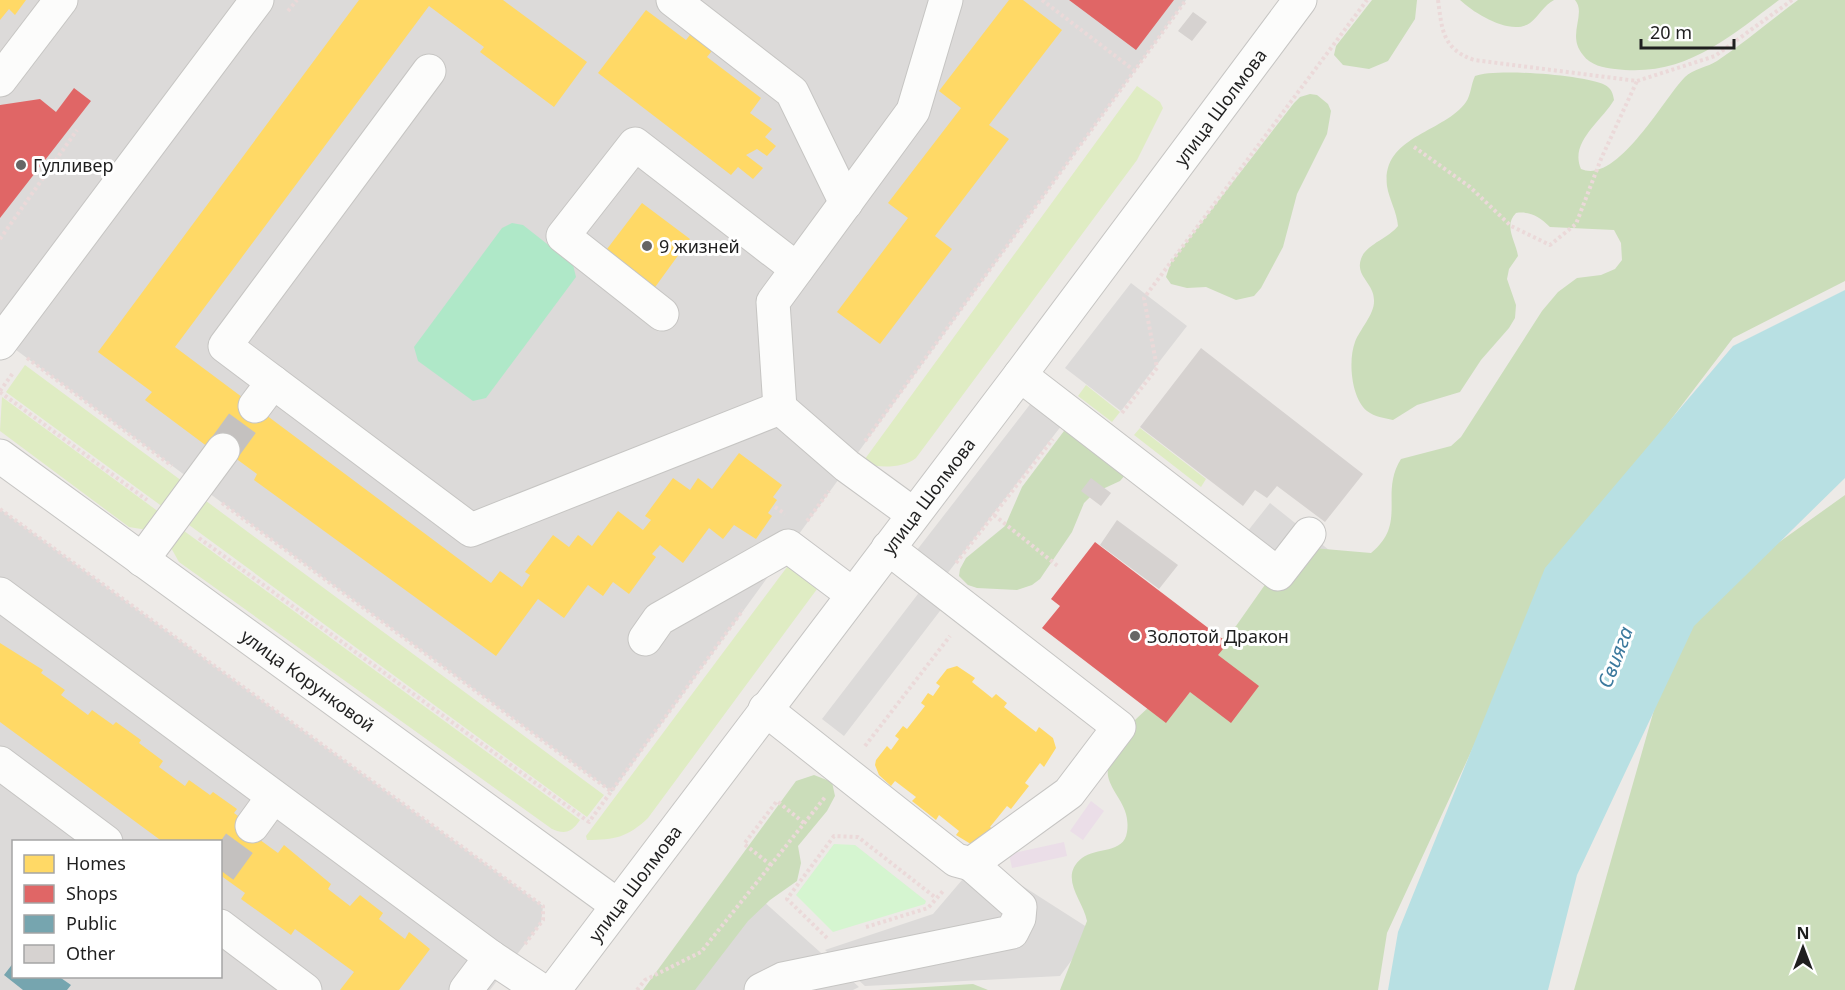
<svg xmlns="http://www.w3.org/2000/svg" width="1845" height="990" viewBox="0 0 1845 990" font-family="'Noto Sans',sans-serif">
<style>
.residential{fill:#dcdad9;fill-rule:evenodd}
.industrial{fill:#ebdee8}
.grass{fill:#dfecc3}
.forest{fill:#cbddba}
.park{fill:#d5f5d0}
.pitch{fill:#afe8c8}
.water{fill:#b8e0e3}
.homes{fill:#ffd966}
.shops{fill:#e06666}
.public{fill:#76a5af}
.building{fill:#d6d2d0}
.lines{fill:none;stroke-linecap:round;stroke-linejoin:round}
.minor-tunnel{stroke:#c4c1bf;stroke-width:33;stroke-dasharray:33 16;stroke-linecap:butt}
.minor-casing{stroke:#c6c5c3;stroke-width:35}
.path{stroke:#ebd9d9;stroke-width:4;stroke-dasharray:3 3;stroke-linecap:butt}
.minor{stroke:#fcfcfb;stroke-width:33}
.poi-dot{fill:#676665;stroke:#fff;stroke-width:2}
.labels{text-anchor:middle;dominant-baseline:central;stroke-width:6;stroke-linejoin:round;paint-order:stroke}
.street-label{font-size:18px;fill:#1f1f1f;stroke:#fff}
.poi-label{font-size:18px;fill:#1f1f1f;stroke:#fff;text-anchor:start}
.water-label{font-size:20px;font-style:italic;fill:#3c7a9e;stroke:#fff}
</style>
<rect width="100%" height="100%" fill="#edeae7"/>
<path class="residential" d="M0,0H1186L612,792L0,338Z
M1131,283L1187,326L1121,411L1065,368Z
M1035,398L1065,421L947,574L917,550Z
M1270,503L1329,550L1301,584L1243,537Z
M0,509L543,906L541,923L490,990H0ZM14,842H220V976H14Z
M921,590L943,607L844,736L822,719Z
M968,873L1004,874L1093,931L1060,976L865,986L825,950L933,914Z
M762,900L859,987L853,990H684Z"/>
<path class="industrial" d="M1091,801L1104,811L1083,840L1070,831Z
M1064,842L1067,856L1012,868L1009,854Z"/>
<path class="grass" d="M1137,86L1160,102L1163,108L1137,160L916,458C902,469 878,468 862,463Z
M25,365L186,484L167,510L6,392Z
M1086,385L1120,412L1112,422L1078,396Z
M2,397L163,515L147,530L129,527L0,431Z
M1140,428L1206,479L1201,487L1134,435Z
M202,498L604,795L587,817L185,522Z
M180,528L580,820C572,832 565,835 552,829L179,562L170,546Z
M790,563L820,585L648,818C628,837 615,840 587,840L586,836Z"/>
<path class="forest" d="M1372,0H1417L1415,19L1388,61L1369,69L1343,65L1334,55L1336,46Z
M1460,0H1554C1544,5 1539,16 1530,23C1511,36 1475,14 1460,0Z
M1575,0H1779C1728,38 1684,78 1615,69C1604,68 1590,65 1583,55C1566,35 1587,14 1575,0Z
M1798,0H1845V281L1733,338L1554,573L1387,933L1378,990H1060L1087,921C1083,900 1058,877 1082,858C1096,847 1124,854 1127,832C1131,806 1112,795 1108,776C1105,757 1125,732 1136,719L1236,626L1269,579L1313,548L1371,553C1408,523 1379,494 1401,459L1451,446L1461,437L1542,311L1558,292L1577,278L1601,275L1615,269L1622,260L1621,243L1614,230L1550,227C1540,217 1531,211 1516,213C1503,226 1516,241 1518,256L1509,269L1507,279L1516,305L1515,318L1509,328L1481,360L1460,392L1417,405L1393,420C1384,418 1375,417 1367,411C1351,398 1348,360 1355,342C1360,329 1375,314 1374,300C1374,283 1355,276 1361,259C1365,245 1389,238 1398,226C1397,212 1389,199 1387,186C1381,136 1444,133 1466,102C1471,95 1471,84 1475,76C1495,68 1586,75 1605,85C1611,88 1613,93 1614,100C1602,121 1569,142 1581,169C1617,185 1664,98 1685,77C1693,69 1708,67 1717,61C1745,42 1771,20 1798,0Z
M1310,94L1317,95L1328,104L1331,111L1327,134L1297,194L1283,247L1261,288L1254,296L1236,300L1206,287L1187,288L1171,284L1166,277L1171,262L1294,103L1300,97Z
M1064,431L1072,432L1126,474L1120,481L1094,493L1084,503L1072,532L1040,579L1032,585L1017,590L977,588L968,585L959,576L960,569L966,558L1005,526L1022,487Z
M1845,495V990H1574L1682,612Z
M814,775L832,782L835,796L827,811L798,846L801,863L797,881L770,900L748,921L695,990H643L796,781Z
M973,984L988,990H878Z"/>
<path class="park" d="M834,844L855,845L926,901L925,904L833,932L796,895Z"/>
<path class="pitch" d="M512,223L523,225L570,262L573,265L576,277L486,398L473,401L418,361L414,347L502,228Z"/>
<path class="water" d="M1845,290V478L1694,626L1577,875L1548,990H1388L1398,932L1545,568L1733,346Z"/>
<path class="homes" d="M0,0H26L15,15L9,9L0,20Z
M359,0H503L587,62L554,107L480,52L484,47L429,6L175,347L491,583L500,571L522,587L530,575L525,572L553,535L569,547L578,535L592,546L618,511L643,530L651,520L645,516L673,478L690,490L698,478L712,489L739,453L782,485L773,497L777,500L768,513L772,516L756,539L734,525L723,539L709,528L683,563L660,545L652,554L656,557L629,594L613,582L603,596L588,585L564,618L538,599L496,656L254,480L257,474L212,441L208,447L145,400L152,392L98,352Z
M1009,0H1023L1062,30L989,125L1009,139L935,236L952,249L880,344L837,312L908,218L888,203L961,108L939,91Z
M646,10L686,40L693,31L715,47L707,57L761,98L750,113L772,129L765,137L776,146L767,156L757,149L746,155L763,168L753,179L738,167L731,175L598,73Z
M642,203L690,239L653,290L604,253Z
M0,643L43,670L41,673L65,690L61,695L88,715L92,710L113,725L116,722L141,740L139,743L163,761L159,767L185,786L189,780L210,795L213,792L237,809L234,813L260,832L256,837L278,853L284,845L331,884L328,889L350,906L360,895L383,913L379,919L405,939L409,932L430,949L399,990H340L354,972L295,929L291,935L241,899L245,893L220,875V842H163L0,722Z
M957,666L975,678L972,682L992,698L996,694L1007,703L1004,707L1036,732L1039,727L1053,738L1056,748L1044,767L1040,763L1025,783L1029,786L1011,809L1007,806L990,827L995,830L974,846L956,835L959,831L939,815L936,820L912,801L916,797L895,781L891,786L879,775L875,765L876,760L887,746L891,750L899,739L895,736L903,726L907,729L925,706L921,703L928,693L933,696L940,686L936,683L947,669Z"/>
<path class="shops" d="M1069,0H1174L1136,50Z
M74,88L91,101L0,218V105L40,99L56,112Z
M1095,542L1228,643L1218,655L1259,686L1231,723L1190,692L1166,723L1042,628L1060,606L1051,599Z"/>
<path class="public" d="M14,962V976H58L71,985L67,990H23L4,975Z"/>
<path class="building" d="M1193,12L1207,22L1192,41L1178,31Z
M1201,348L1363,474L1325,522L1277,486L1267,498L1255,490L1243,506L1140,427Z
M1091,478L1111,493L1101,506L1081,491Z
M1117,520L1178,565L1159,589L1100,545Z"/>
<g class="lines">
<path class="minor-tunnel" d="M223,450L255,406
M220,870L252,826"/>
<g class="minor-casing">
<g id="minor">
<path d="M673,0L792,92L846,203"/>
<path d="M0,80L61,0"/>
<path d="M662,314L563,236L635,144L797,269"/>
<path d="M0,343L257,0"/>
<path d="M1020,375L1278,574L1309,534"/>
<path d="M273,382L471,530L780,408L847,466L913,514"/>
<path d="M255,406L273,382L225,346L429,71"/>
<path d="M780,408L773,302L913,111L946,0"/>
<path id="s1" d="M0,456L617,905"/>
<path d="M142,560L223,450"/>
<path d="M0,594L491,957L541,990"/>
<path d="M645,639L659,619L788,546L852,594"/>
<path d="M765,709L956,860L971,864L1069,793L1119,727L888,548"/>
<path d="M0,763L106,842"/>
<path d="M252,826L273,797"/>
<path d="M220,926L305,990"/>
<path d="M466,990L491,957"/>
<path id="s2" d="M554,990L1020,375L1300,0"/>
<path d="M761,990L783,979L1012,932L1019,918L1020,907L971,864"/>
</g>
</g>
<path class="path" d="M1042,0L1135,71
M1438,0C1442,29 1442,49 1474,60L1637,81L1715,56L1792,0
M288,11L297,0
M1414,147L1470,187L1511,226L1550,245L1576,224L1601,159L1637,81
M0,239L77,130
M27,358L172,466
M0,391L13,373
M0,392L147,500
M1122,413L1157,368L1144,298L1367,0
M865,441L1186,0
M222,503L612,792
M775,507L785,514
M0,509L543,906V920L525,944
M994,515L1059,567
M807,521L829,491
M199,538L589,822L743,610
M956,563L1053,439
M865,746L950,636
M771,865L744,844L777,801L804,823
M866,927L928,908L944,890
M827,938L787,899L834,836L858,837L936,898
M637,990L645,980L701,952L826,796"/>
<use href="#minor" class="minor"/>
</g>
<g class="poi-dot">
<circle cx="21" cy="165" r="6"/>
<circle cx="647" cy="246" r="6"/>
<circle cx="1135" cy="636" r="6"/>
</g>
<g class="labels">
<g class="street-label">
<text stroke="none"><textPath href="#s2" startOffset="1106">улица Шолмова</textPath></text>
<text stroke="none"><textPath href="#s2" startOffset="620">улица Шолмова</textPath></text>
<text stroke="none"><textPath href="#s1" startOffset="381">улица Корунковой</textPath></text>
<text stroke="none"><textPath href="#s2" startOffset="134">улица Шолмова</textPath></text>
</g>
<g class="poi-label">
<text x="33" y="165">Гулливер</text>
<text x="659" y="246">9 жизней</text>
<text x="1147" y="636">Золотой Дракон</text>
</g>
<g class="water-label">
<text transform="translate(1615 657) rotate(-69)">Свияга</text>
</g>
</g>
<rect x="12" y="840" width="210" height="138" fill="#ffffff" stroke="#a5a5a5" stroke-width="1.5"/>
<rect x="24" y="855" width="30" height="18" fill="#ffd966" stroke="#a5a5a5" stroke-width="1.5"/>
<text x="66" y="870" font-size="18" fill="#1f1f1f">Homes</text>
<rect x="24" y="885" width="30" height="18" fill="#e06666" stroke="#a5a5a5" stroke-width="1.5"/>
<text x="66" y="900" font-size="18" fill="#1f1f1f">Shops</text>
<rect x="24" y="915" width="30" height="18" fill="#76a5af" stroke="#a5a5a5" stroke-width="1.5"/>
<text x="66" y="930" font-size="18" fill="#1f1f1f">Public</text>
<rect x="24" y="945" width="30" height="18" fill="#d6d2d0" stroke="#a5a5a5" stroke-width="1.5"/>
<text x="66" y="960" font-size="18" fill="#1f1f1f">Other</text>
<g transform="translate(1803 948)" stroke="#ffffff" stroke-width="4.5" paint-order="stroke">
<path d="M0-4.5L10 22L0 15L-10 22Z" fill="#1f1f1f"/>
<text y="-9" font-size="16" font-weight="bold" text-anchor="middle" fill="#1f1f1f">N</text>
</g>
<path d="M1641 39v9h93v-9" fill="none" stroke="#1f1f1f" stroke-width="3"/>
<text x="1650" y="39" font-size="18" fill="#1f1f1f" stroke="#ffffff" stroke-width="4.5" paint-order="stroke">20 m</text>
</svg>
